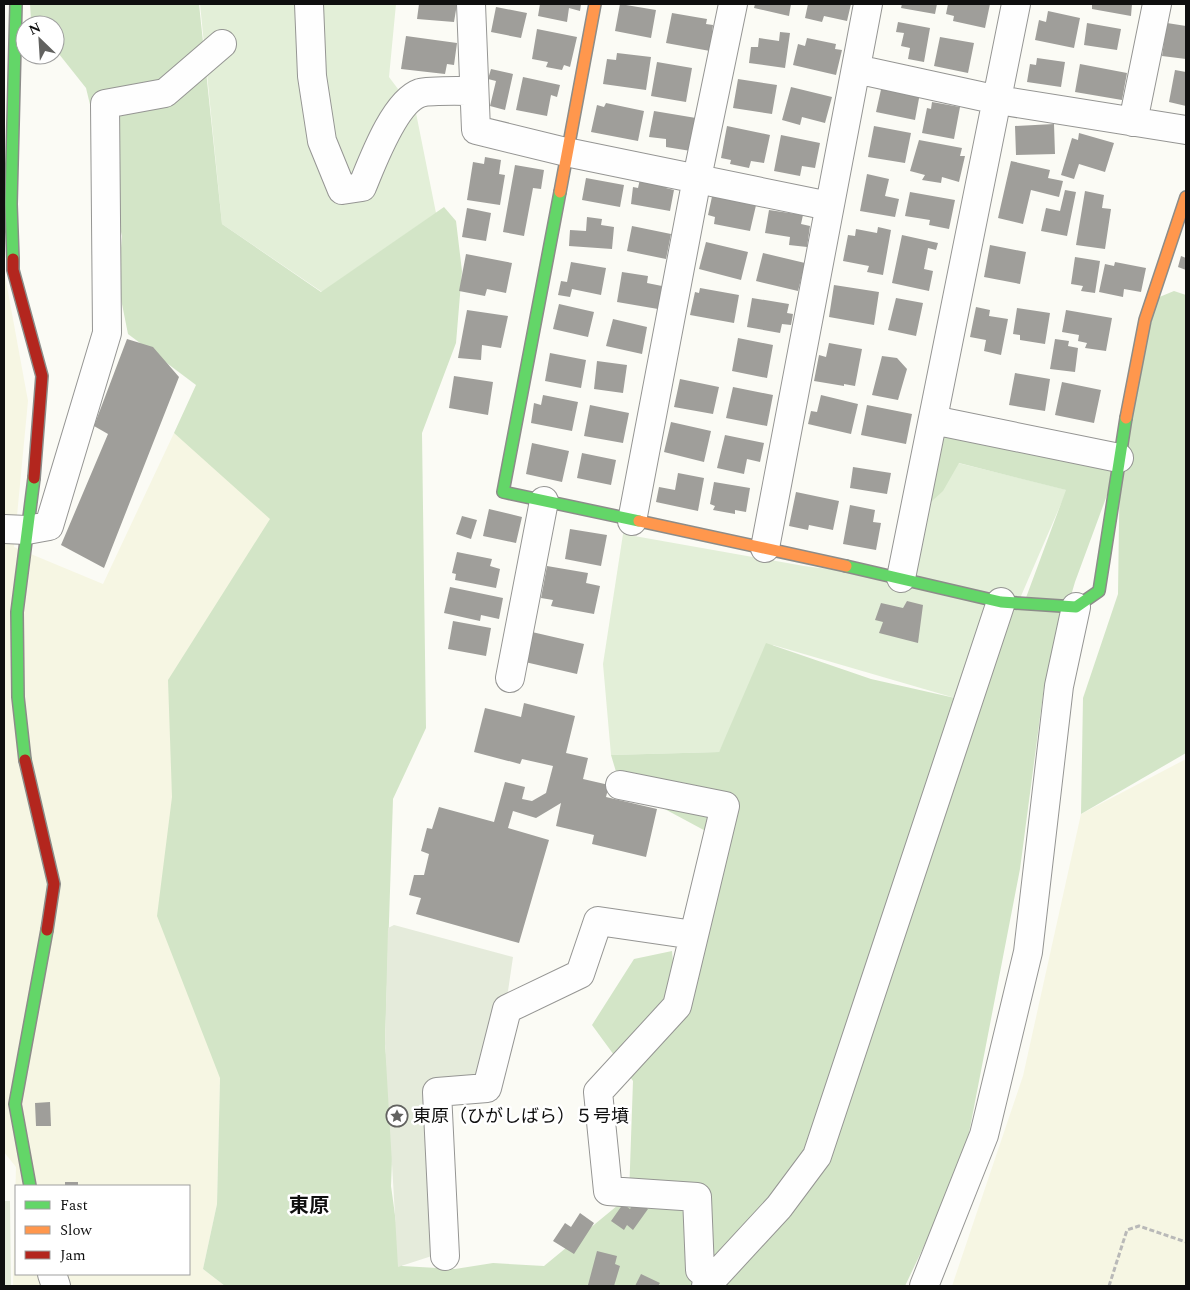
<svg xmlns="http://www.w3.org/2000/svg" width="1190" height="1290" viewBox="0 0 1190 1290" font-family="Spectral,'Noto Sans JP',serif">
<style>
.farmland{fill:#f6f6e3;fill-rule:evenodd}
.green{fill:#e3efd8}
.forest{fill:#d3e5c7}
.cemetery{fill:#e5ebdb}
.building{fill:#9f9e9a}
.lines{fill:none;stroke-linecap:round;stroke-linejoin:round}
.street-casing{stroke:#959593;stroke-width:30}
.fast-casing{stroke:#8c8c89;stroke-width:14}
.slow-casing{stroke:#8c8c89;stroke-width:14}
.jam-casing{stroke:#8c8c89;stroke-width:14}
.path{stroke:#b9b9b8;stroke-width:3;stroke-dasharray:5 2.5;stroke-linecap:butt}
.street{stroke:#fefefe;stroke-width:28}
.fast{stroke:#63d668;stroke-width:11}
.slow{stroke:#ff974d;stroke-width:11}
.jam{stroke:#b3261e;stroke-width:11}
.labels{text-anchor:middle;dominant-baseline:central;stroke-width:5;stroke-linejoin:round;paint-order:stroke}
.poi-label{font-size:18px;fill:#0f0f0f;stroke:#fff;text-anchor:start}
.quarter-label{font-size:20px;font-weight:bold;fill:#0f0f0f;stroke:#fff}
</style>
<rect width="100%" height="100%" fill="#fbfbf5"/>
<path class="farmland" d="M4,270L28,401L14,547L103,584L174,433L279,519L220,1077L217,1204L203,1269L225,1286H13L16,1167L4,1152ZM16,1186H189V1274H16Z
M1186,759V1286H952L1023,1076L1081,814Z"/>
<path class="green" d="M200,4H396L389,77L416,113L436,213L322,292L222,224Z
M958,463L1067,490L1018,603L955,698L773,645L719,752L611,755L603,664L623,534L804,566L901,578L914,513Z"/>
<path class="forest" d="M30,4H199L222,224L321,292L444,207L456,221L462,271L456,343L422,433L426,728L393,799L385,1044L393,1131L391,1186L402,1266L455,1269L493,1263L544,1266L629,1196L633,1081L592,1025L634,959L672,951L677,1004L713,835L620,785L611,755L719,752L766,643L871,679L955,698L977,637L1024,603L1066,490L959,463L943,491L931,502L919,489L935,427L1117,468L1075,582L1044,687L1020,869L963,1164L905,1286H225L203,1269L217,1204L220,1078L157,916L172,797L168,680L270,519L174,433L196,385L128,334L118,284L122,236L86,88L55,49V25H36L31,19Z
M1174,291L1186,295V753L1081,814L1083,698L1118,594L1120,452L1157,298Z"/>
<path class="cemetery" d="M394,925L513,957L508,991L474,1081L429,1089L441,1253L398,1267L385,1044L388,928Z
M4,1201H10L11,1286H4Z"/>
<path class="building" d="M419,4H457L454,22L417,19Z
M540,4H581L580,11L569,8L567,22L538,16Z
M620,4L656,10L651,38L615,31Z
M755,4H791L789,16L754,8Z
M808,4H851L847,21L824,16L822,22L805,18Z
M902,4H937L935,14L901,8Z
M948,4H990L985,28L953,21L954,16L946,14Z
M1092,4H1132L1131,16L1092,9Z
M496,7L527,13L521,38L491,32Z
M1048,11L1080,18L1074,48L1035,40L1039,20L1046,22Z
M672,13L707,19L706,24L713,25L710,51L666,43Z
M898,22L930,28L924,62L908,59L910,48L901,46L904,33L896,32Z
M1087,23L1121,29L1117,50L1084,45Z
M1167,23L1186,26V59L1162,56Z
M537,29L577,37L570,67L564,65L562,70L546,67L548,62L532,59Z
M780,32L790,33L785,68L749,63L751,47H758L759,38L779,41Z
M406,36L457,43L454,65L447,64L445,74L401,69Z
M940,37L974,43L968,73L934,66Z
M807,38L836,44L835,49L842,50L836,75L793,65L798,44L805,46Z
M617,53L651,57L646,90L603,84L607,59L616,60Z
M1037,58L1065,62L1061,87L1027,82L1030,64L1036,65Z
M657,62L692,68L686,102L651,96Z
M1080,64L1127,73L1122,100L1075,92Z
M491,69L513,74L505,110L490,106L496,81L488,79Z
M1175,70L1186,72V106L1169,102Z
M523,77L560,85L557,97L551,95L547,116L516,110Z
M738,79L777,85L772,114L733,108Z
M882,85L920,93L915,120L876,112Z
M791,87L832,97L825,123L802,117L800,125L782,120Z
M932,102L960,107L954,139L922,133L927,108L931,109Z
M606,103L644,111L638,141L591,132L597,105L604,107Z
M654,111L702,119L697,152L666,147V139L649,137Z
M1054,124L1055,154L1016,155L1015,126Z
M727,126L770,135L764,163L751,161L749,168L730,164L731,160L721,158Z
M874,126L911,133L905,163L868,157Z
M1079,133L1114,143L1105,172L1079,164L1074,179L1061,175L1072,138L1078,140Z
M781,135L820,143L815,168L802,166L800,176L774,171Z
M919,140L962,148L960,156H965L959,182L942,177L941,183L922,180L925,175L910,171Z
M485,157L501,160L499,174L505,175L500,205L467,200L473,162L484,164Z
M1011,161L1050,170L1048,178L1063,181L1059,197L1031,190L1023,224L998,218Z
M515,165L544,170L541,189L533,188L524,236L503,232Z
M867,174L889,179L885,196L899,199L895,217L860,211Z
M586,178L624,185L620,207L582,200Z
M640,179L667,184L666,188L674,190L670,211L631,204L633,187L638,188Z
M1065,190L1076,192L1067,236L1041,231L1046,208L1060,211Z
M1085,191L1104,195L1102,208L1111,209L1105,249L1076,245Z
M713,192L757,201L750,231L714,224L715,217L708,215Z
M910,192L955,200L949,229L929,225L930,220L905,216Z
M467,208L491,213L486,241L462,237Z
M769,210L803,215L801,224L810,226L807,247L789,245L790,237L765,233Z
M587,217L602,219L601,225L614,227L612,249L569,246L570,230L586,231Z
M632,226L671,234L666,259L627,251Z
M878,227L891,230L883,275L867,272L869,266L843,261L848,235L855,236L856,229L877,233Z
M902,235L938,243L936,250L928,248L924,269L933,271L929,291L892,283Z
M706,242L748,252L741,280L699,269Z
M990,245L1026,252L1020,284L984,277Z
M763,253L805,263L798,291L756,281Z
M466,254L512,263L506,293L487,289L485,296L459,291Z
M1181,256L1186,258V270L1178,267Z
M1075,257L1100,261L1095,293L1081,291L1083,286L1071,284Z
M571,262L606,268L601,295L572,289L570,297L558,295L561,281L567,282Z
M1115,262L1146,268L1141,292L1124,289L1123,297L1099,292L1105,264L1114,266Z
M622,272L648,276L647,283L662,286L658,309L617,302Z
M834,285L879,292L874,325L829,317Z
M700,288L739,295L734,323L690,315L695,292L699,293Z
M752,298L789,304L787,313L793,314L791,325L782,324L780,333L747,327Z
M896,298L923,303L916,336L888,330Z
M559,304L594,312L588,337L553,329Z
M976,307L990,310L989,316L1008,319L1001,355L984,351L986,340L970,337Z
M1017,308L1050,313L1045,344L1020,340V335L1013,334Z
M467,310L508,316L501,348L482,345L481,360L458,358Z
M1066,310L1112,318L1106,351L1085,348L1087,343L1078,341L1079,335L1062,332Z
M613,319L647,327L642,354L606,346Z
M738,338L773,345L767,378L732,371Z
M127,339L153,347L179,377L104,568L61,545L108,434L94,426Z
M1055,339L1069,341L1068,346L1078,348L1075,372L1050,369Z
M829,343L862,349L855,386L844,384V386L814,381L819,355L826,357Z
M550,353L586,360L581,388L545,381Z
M882,356L897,358L907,369L898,400L872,395Z
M597,361L627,365L623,393L594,389Z
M1015,373L1050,379L1045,411L1009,405Z
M454,376L493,382L488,415L449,408Z
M680,379L719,387L713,414L674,407Z
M1062,382L1101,390L1094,423L1055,415Z
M733,387L773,395L767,426L726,418Z
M543,395L578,402L572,431L531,423L534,403L541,405Z
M821,395L858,404L851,434L808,424L811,411L817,412Z
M590,405L629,413L623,443L584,436Z
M867,405L912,414L906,444L861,435Z
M671,422L711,431L704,462L664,452Z
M725,435L764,443L760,462L747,459L744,474L717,468Z
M532,443L569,451L562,482L526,474Z
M582,453L616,460L611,485L577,478Z
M853,467L891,473L887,494L850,488Z
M678,473L704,478L698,511L656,502L659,487L675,490Z
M714,482L750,488L746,512L735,510V514L713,510L715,506L710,504Z
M796,492L839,501L833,530L809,525L808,530L789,526Z
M850,505L875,510L873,522L881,523L876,550L843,544Z
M489,509L522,517L516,543L483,536Z
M462,516L477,520L471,539L456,534Z
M570,529L607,535L601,566L565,559Z
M457,552L492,559L490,566L500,569L496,588L455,580L456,574L452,573Z
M547,566L588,573L586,583L600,586L594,614L551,606L553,600L541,598Z
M450,587L503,598L499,619L481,615L480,621L444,613Z
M907,601L923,605L918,643L879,633L883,622L875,620L881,603L903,608Z
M453,621L491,628L486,656L448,649Z
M532,632L584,644L577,674L525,662Z
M524,703L575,716L566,753L588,758L583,779L609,785L606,797L657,809L646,857L592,844L594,835L556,826L561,803L536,818L513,811L508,828L549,840L519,943L416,914L421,898L409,895L414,875H424L429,854L421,851L427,828L432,829L439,807L494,822L505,782L525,787L522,799L532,801L546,793L553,766L522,759L520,764L474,752L485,708L521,717Z
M50,1102L51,1126H36L35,1103Z
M65,1182H78V1186H65Z
M636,1200L648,1209L633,1230L627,1225L624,1230L611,1221L623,1204L630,1209Z
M580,1213L594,1223L574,1254L553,1241L565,1223L571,1227Z
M597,1251L617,1256L615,1264L620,1266L614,1286L588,1285Z
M641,1274L660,1283L658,1286H635Z"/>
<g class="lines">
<g class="street-casing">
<path id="street" d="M309,4L312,76L322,141L342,190L362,187C372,163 394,102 420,93C430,90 462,91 474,91
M471,4L476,130L566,152L829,206
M856,69L998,100L1186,130
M1133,122L1157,4
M933,420L1119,458
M632,521L697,178L733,4
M4,529L27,530L49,526L107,333L105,104L165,93L222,44
M765,548L868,4
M901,578L1016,4
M510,678L544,501
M620,785L725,806L677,1006L598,1092L608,1191L697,1197L700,1270L713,1279
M445,1256L437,1092L487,1088L507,1009L580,974L598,921L694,935
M52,1274L56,1286
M706,1286L779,1207L817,1156L1001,602
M924,1286L984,1135L1028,952L1059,686L1076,607"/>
</g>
<g class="fast-casing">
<path id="fast" d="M560,192L503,492L639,521
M13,259L11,204L16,4
M846,566L1001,602L1076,607L1099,591L1126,418
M25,760L18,697L17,612L34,478
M30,1186L15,1104L47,930"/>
</g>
<g class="slow-casing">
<path id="slow" d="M560,192L595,4
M1126,418L1145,320L1186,197
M639,521L846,566"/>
</g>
<g class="jam-casing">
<path id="jam" d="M13,259V270L42,376L34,478
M25,760L54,884L47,930"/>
</g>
<path class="path" d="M1109,1286L1127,1230L1139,1226L1186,1242"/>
<use href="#street" class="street"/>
<use href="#fast" class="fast"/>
<use href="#slow" class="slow"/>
<use href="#jam" class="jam"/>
</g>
<defs>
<g id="sight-ring" transform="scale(1.125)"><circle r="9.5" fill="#fff" stroke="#626260" stroke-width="1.5"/><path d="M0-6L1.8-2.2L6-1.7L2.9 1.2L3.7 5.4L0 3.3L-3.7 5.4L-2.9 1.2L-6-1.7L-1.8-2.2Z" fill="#626260"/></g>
</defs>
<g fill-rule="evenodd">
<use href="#sight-ring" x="397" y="1116"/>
</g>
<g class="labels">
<g class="poi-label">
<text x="413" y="1116">東原（ひがしばら）５号墳</text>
</g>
<g class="quarter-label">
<text x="309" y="1206">東原</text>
</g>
</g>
<rect width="1190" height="1290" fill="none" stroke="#0f0f0f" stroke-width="10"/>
<rect x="15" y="1185" width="175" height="90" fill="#ffffff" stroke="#9f9f9f"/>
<rect x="25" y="1201" width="25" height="8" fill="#63d668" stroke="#9f9f9f"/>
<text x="60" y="1210" font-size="15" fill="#0f0f0f">Fast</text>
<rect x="25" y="1226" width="25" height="8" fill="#ff974d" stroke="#9f9f9f"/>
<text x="60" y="1235" font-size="15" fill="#0f0f0f">Slow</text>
<rect x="25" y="1251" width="25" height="8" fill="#b3261e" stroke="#9f9f9f"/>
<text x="60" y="1260" font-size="15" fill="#0f0f0f">Jam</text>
<g transform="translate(40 40) rotate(335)"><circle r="24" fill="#ffffff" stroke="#9f9f9f"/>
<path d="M0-4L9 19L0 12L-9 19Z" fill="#626260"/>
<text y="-8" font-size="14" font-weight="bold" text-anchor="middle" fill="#0f0f0f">N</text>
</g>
</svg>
